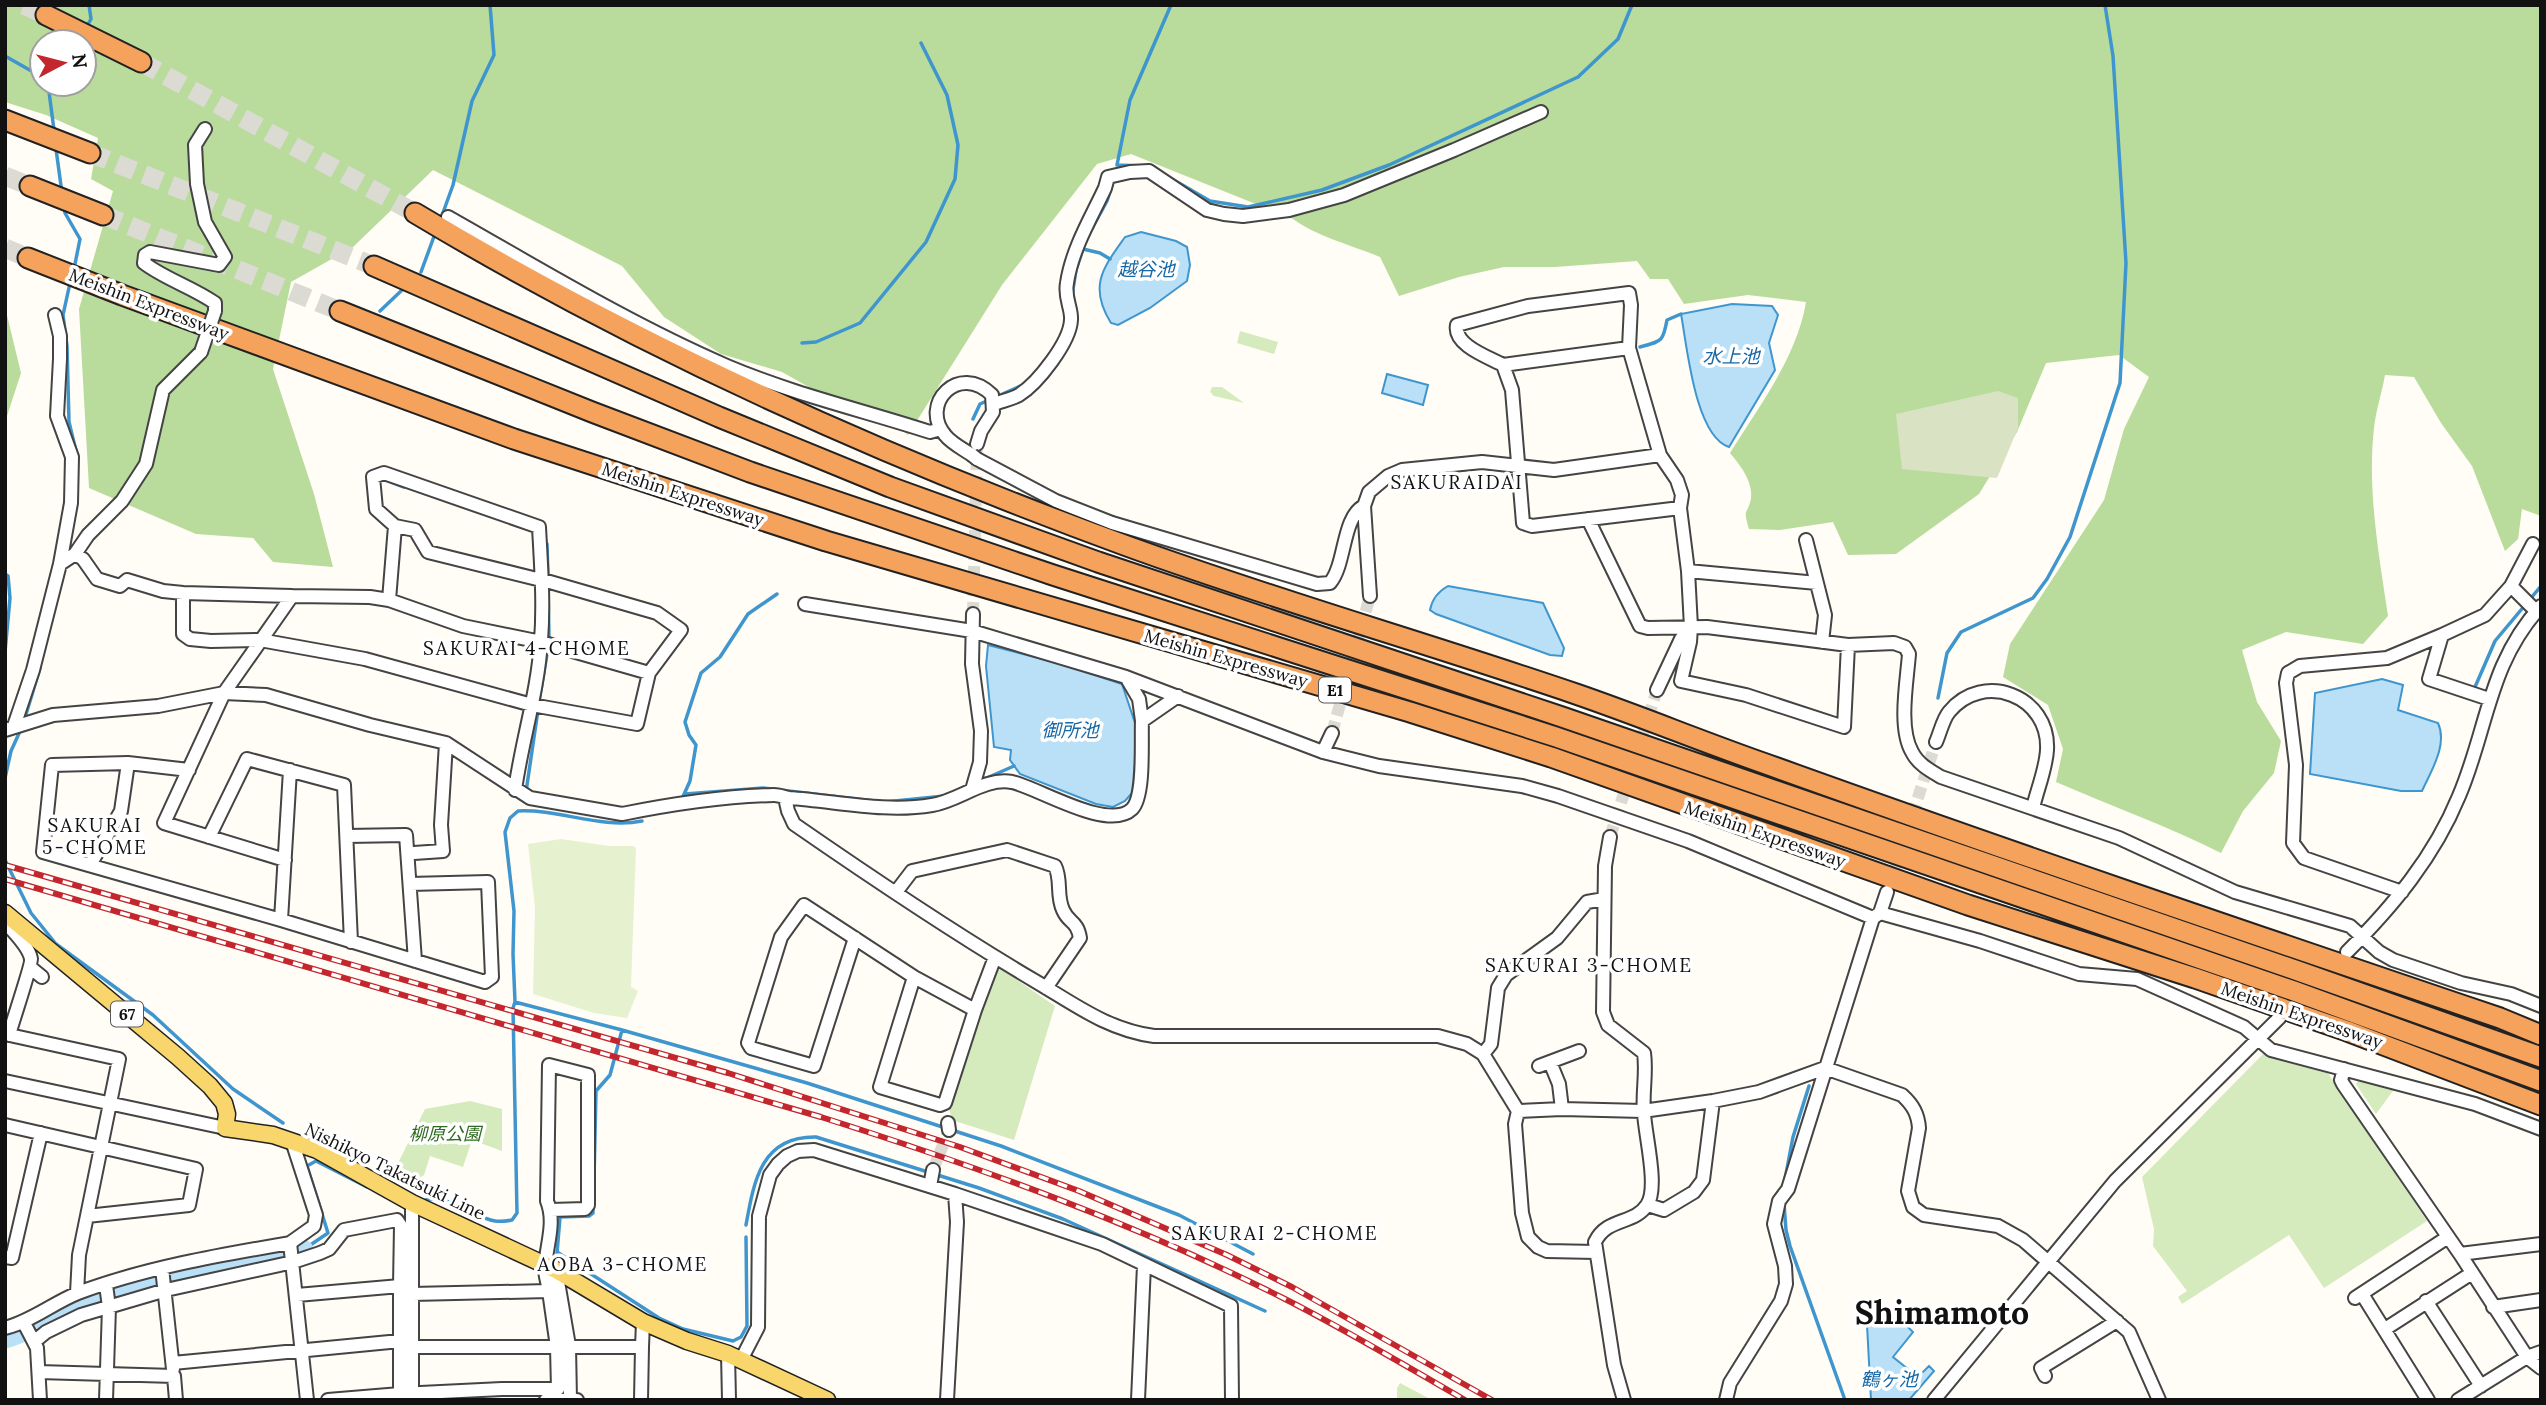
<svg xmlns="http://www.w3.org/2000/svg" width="2546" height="1405" viewBox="0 0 2546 1405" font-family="Lora,'Noto Sans JP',serif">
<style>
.green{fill:#d5ebbd}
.forest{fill:#b9dc9c;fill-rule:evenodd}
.cemetery{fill:#d9e3c4}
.pitch{fill:#e6f2cf}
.water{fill:#b9e0f7;stroke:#3f96cf;stroke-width:2}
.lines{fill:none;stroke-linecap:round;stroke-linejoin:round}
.stream{stroke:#3f96cf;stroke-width:3.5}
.river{stroke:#b9e0f7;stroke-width:21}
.minor-tunnel{stroke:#dbdad3;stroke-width:12;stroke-dasharray:12 6;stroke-linecap:butt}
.highway-tunnel{stroke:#dbdad3;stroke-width:19;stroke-dasharray:19 10;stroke-linecap:butt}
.minor-casing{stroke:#444;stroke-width:16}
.major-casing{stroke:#222;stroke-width:19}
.highway-casing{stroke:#222;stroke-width:23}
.minor{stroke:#fff;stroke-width:12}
.major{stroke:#f9d66b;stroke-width:16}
.highway{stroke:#f5a25d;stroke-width:19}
.rail-casing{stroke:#c4262e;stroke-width:6}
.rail{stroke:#fff;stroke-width:3.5;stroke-dasharray:10;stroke-linecap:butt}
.minor-bridge-casing{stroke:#444;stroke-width:16;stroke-linecap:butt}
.minor-bridge{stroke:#fff;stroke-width:12}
.labels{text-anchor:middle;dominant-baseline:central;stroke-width:7;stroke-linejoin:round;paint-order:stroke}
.shield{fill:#fff;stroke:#585858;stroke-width:2}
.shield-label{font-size:16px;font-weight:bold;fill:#111}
.street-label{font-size:18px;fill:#111;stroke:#fff}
.park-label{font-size:18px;font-style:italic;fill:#2f6b1f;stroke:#fff}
.water-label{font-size:19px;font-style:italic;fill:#1768a6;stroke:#fff}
.neighbourhood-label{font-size:19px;letter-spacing:2px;fill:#111;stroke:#fff}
.town-label{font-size:32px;font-weight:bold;fill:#111;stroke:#fff}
</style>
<rect width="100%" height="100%" fill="#fffdf5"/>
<path class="green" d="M1240,331L1278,342L1274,354L1237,343Z
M1212,387H1222L1244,403L1214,396L1210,392Z
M1001,969L1055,1006L1014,1140L952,1120L949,1108L994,970Z
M2263,1054L2328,1073L2427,1221L2324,1288L2289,1235L2182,1304L2178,1297L2187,1291L2153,1246L2154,1229L2142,1177Z
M2359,1079L2395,1088L2376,1114L2356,1084Z
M470,1101L502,1109V1151L472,1140L463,1167L430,1156L424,1175L410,1184L393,1173L425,1109Z
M1400,1383L1432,1400H1397V1388Z"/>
<path class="forest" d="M5,5H2541V516L2522,509L2518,539L2505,551L2472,466L2441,423L2414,377L2385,375C2382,392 2376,410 2374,428C2367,490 2379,555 2388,616L2363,644L2286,632L2242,650L2257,702L2281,741L2274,773L2243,811L2221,853C2168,826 2111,806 2056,782L2063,749L2048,705L2003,677L2010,644L2104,500L2124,429L2149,377L2119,355L2046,363L2017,432L1979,494L1896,554L1848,555L1833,522L1780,530L1749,529C1742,506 1748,516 1751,498C1753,481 1740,465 1730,453C1759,406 1797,357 1806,302L1748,295L1684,304L1668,279H1650L1637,261L1555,267H1504L1459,277L1399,296L1380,257C1351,245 1316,236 1293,219L1131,154L1097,164L1002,285L908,435L894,424L823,395L782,372L721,354L664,317L622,266L433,170L353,247L291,282L273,369L314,494L333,567L273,562L253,538L196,534L89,488L79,309L113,191L91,179L98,138L46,115L5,102ZM42,42H84V84H42Z
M5,307L21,373L7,416L5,415Z"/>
<path class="cemetery" d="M1998,391L2018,398V428L1997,478L1902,469L1896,414Z"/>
<path class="pitch" d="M561,839L609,846H633L636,848L631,987L638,991L627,1018L594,1013L533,994L535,908L528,844Z"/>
<path class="water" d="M1141,232L1176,241L1187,247L1190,265L1187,281L1150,308L1118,325L1111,323C1088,286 1103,268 1125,237Z
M1732,304L1772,306L1778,315L1769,343L1775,370L1729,447C1695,436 1687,346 1681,314Z
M1387,374L1428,385L1423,405L1382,393Z
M1448,586L1543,603L1564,648L1562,656L1550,655L1436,614L1430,610C1432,599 1439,591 1448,586Z
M988,645L1061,664L1122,684L1137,729L1134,782L1132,793L1125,801L1113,807L1096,804L1020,774L1010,760L1011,750L994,747L986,666Z
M2382,679L2403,685L2398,710L2438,723C2448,745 2431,771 2422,791H2401L2310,774L2315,693Z
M1903,1322L1913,1332L1893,1357L1918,1377L1929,1366L1934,1371L1909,1400H1871L1867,1325Z"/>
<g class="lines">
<path class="stream" d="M87,26L91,19L89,5
M5,56L42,77
M48,84L54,130
M56,149L62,193
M1117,165L1143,166
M1117,165L1130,100L1171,5
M1160,172L1210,201L1248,207L1322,190L1389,165L1578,77L1618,39L1632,5
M64,207L65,213L80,239L74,269
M440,221L453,185L472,101L494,55L490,5
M1088,236L1107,201L1114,179
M1083,249L1100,253L1110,259
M421,272L436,231
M70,283L63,315L67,346L69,422L76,451
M1072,296L1076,270L1084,246
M380,311L401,291
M802,343L816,342L860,323L926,242L955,179L958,145L947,95L921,43
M1640,347C1662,341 1663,342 1667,320L1681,314
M973,419L980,404L1025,384
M383,479L404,487
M544,540L547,544L548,577
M5,574L8,576L10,598L5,652
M548,585L549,640
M2475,687L2495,641L2541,586
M1938,698L1947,653L1961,632L2033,598L2047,579L2070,537L2120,383L2126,263L2113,56L2105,5
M539,702L548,648
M24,721L40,668
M989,777L1014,766
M5,778L11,751L21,729
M526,792L538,710
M685,794L763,788L874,801
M681,801L690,781L696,745L689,735L685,722L701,673L720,657L748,614L777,594
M885,802L944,796
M5,860L31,913L56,944L153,1015L233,1089L283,1123
M515,1002L622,1030L807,1083L1001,1146L1179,1215L1253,1254
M594,1179L596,1091L610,1075L622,1030
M1785,1179L1793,1137L1809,1086
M426,1200C445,1193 475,1218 495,1221C501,1222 507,1221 512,1220L517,1213L513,1008L515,1002L513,954L514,911L505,832L510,818L518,811C559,809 601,829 642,821
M1784,1204L1786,1230L1790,1246L1845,1400
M746,1225C754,1181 761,1136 816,1137L979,1188L1063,1219L1265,1311
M303,1250L328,1233L307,1166L316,1161L367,1187
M557,1252L659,1318L683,1329L733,1341L741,1337L747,1326L746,1237
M557,1253L560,1217L589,1216L593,1213V1204
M429,1400L465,1397"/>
<path class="river" d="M5,1338C39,1328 70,1306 104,1295C169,1275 237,1267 303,1250"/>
<path class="minor-tunnel" d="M973,614L977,450
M1332,733L1370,596
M1610,837L1657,690
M1890,884L1936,742
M933,1170L949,1130"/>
<path class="highway-tunnel" d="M24,5L46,15
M141,62L415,213
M90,153L374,266
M5,176L30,186
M103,215L340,311
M5,248L28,258"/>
<g class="minor-casing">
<path id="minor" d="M205,129L195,145L197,184L205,222L225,257L219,265L150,252L145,255L144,263C165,279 192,287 215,303V311
M448,217C540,269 630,324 727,366C793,394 862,410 930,432L941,429
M1629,348L1503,365L1512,390L1523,523L1532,526L1680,508
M1503,365C1488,357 1453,345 1457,325L1528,306L1629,293L1631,305L1629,348L1660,455
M994,404C1002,401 1012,399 1019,395C1038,383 1070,342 1071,320C1072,308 1064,298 1067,283C1072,249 1091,218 1105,188L1108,177L1130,172L1149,171L1207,210L1224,214L1243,216L1289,210L1344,195L1454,150L1541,112
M972,455C963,449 951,443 945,435C919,404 959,362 992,395L993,412L981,431L977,444
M977,459L1056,501L1112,523L1317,584L1330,583C1346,564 1342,517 1364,506
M1588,519L1640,626L1648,628L1707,627L1848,645L1894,643L1905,647L1909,654C1907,681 1898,728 1912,752C1918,764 1929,770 1941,777L2119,838L2235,892L2350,926L2379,952L2393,960L2461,983L2511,994L2541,1006
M1806,540L1825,615L1822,642
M75,554L88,535L122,501L146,464L163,390L201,352
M60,564L75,554L83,559L97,579L120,586L127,580L163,591L183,593L292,596
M1688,571L1817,583
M2511,586L2536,611
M183,593V634L190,639L211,641L260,640L365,659L532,705L637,724L649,673L681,630L657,613L543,580H541L428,552L415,530L395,526L376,509L373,477L384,473L539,527C541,565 544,603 541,641C538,691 522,740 515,790
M1370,596L1364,506L1369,492L1388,476L1402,470L1482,462L1554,470L1660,455L1677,480L1682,495L1680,508L1688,571L1691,627L1690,642L1681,681L1746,695L1844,727L1848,645
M389,600L395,526
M805,604L972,631L1126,677L1323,752L1379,766L1522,786L1558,796L1688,841L1873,918
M1126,677L1139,699L1142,721L1178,696
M1657,690L1681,639L1690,627
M2489,699L2429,679L2442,635L2485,615L2511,586L2533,544
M14,726L33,670L60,564L71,503L72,457L57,416L60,359V336L55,315
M5,730L53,715L158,706L224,693L266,695L370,725L446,743L530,798L622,814C672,804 723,796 774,795C779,795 784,797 789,798C836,801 885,813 932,805C959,801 984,777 1012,782C1039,788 1108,832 1132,809C1145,796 1141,740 1142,721
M1936,742C1940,733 1943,719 1949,712C1983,670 2050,696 2047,750C2046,769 2037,790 2033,808
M1323,752L1332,733
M189,770L128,763L52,765L43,852L281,920L485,982L492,977L488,882L410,884
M972,790L980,762L981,731L972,664L973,614
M785,798L788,811L794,824C872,878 952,932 1035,981C1074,1004 1108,1030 1154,1036H1438L1467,1044L1483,1054L1518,1111L1515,1124L1522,1213L1528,1237L1538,1247L1547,1251L1596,1252
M347,836L406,835L415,961
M209,837L247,759L344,785L351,942
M1610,837L1605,866L1603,1012L1608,1025L1644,1053C1647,1073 1642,1093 1644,1113C1645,1135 1659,1188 1647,1205C1634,1225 1607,1217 1595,1242L1614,1365L1624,1400
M414,853L443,851L441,825L446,743
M285,860L164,823L224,693L292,596L370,597L389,600L463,626L541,642L649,673
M90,865L121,811L128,763
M896,892L912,871L1007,850L1055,866C1062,880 1056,895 1063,910C1069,924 1077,920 1080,938L1046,988
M2402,892L2304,858L2293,843L2296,765L2286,683L2288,673L2300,666L2387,658L2442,635
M1880,913L1980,941L2079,974L2137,979L2244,1027L2271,1050L2475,1104L2541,1129
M281,920L290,770
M5,922C13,932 29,946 31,959C32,965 12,1023 9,1035
M855,938L814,1066L751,1048L748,1043L781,937L804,905L914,977L975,1010
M2347,952C2393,906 2434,857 2459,796C2488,728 2488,664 2541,606
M31,968L42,977
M914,977L880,1087L940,1105L945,1103L975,1010L995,957
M5,1034L119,1059L79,1255L77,1293
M1483,1054L1491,1044L1498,988L1506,975L1557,938L1587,902L1604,899
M1550,1062L1559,1084L1562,1109
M1539,1066L1579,1051
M2344,1069L2341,1080L2343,1084L2460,1254L2527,1357L2541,1368
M5,1081L225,1128
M1518,1111L1562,1109L1643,1111L1713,1101L1759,1092L1825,1068L1902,1095C1913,1105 1918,1114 1919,1128L1908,1191L1913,1207L1924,1215L1998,1226L2023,1240L2129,1332L2159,1400
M948,1123L949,1130
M5,1125L196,1169L189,1205L87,1216
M930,1186L933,1170
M1648,1205L1664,1210L1694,1192L1703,1180L1713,1101
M290,1243L307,1400
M2460,1254L2541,1244
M5,1257L12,1258L41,1133
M162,1268L173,1369
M556,1270L569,1346L570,1400
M106,1285L109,1307L106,1400
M549,1291C548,1284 545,1276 545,1268C546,1246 556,1223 547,1201L549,1065L588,1075V1205L585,1209L551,1210
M2362,1294L2428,1400
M2355,1298L2448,1237
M2426,1301L2481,1386
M2493,1307L2541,1300
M24,1323L37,1348L40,1400
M5,1328C32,1321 53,1303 78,1293C144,1268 220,1255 290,1243L314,1226L316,1215L292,1141
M2385,1329L2472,1273
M35,1341L46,1332L81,1315L166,1290L293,1262L320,1253L329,1249L344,1230L397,1220L401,1226L400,1286
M413,1347H642L643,1322
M728,1354L729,1400
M741,1360L758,1327L759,1216L770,1175L778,1164L787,1156L798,1151L814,1150L955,1194L1102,1244L1231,1306L1232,1400
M173,1363L400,1341V1286L297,1295
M39,1372L174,1376L176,1400
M2045,1376L2041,1368L2117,1321
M400,1394L502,1389H558L557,1347L549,1291L412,1294
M328,1400L400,1394V1341
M412,1400V1203
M546,1400H577
M641,1400L642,1347
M947,1400L957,1222L955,1194
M1138,1400L1144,1265
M1726,1400L1730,1383L1781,1301L1786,1284L1785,1266L1774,1224L1779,1201L1788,1189L1873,918L1880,913L1887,892
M1934,1400L2115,1181L2280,1017
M2458,1400L2527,1357L2541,1352"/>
</g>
<g class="major-casing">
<path id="major" d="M5,913L178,1057L210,1086L224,1103L227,1114L225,1128L273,1135L317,1150L412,1203L556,1270L643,1322L687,1341L728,1354L827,1400"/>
</g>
<g class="highway-casing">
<path id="highway" d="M46,15L141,62
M5,120L90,153
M30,186L103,215
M415,213C640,348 881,456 1127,546C1275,600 1427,643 1576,694C1640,716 1703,742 1766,764C2010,852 2255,935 2500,1018L2541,1035
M28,258L122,295L514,439L826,541L1410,712L1551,757L1968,905L2195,978L2347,1031L2541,1105
M374,266L719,417L890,487L1098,562L1562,717L2301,972L2541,1057
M340,311L592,412L750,472L1053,575L1556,737L2294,991L2541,1081"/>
</g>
<use href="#minor" class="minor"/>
<use href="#major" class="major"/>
<use href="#highway" class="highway"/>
<g class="rail-casing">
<path id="rail" d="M5,865L728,1073L960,1147L1079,1191L1227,1255L1292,1287L1492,1400
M5,879L821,1117C979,1167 1137,1224 1285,1299C1346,1330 1406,1366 1465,1400"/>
</g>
<use href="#rail" class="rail"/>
<g class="minor-bridge-casing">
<path id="minor-bridge" d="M201,352L215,311
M972,455L977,459"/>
</g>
<use href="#minor-bridge" class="minor-bridge"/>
</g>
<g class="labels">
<g class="shield">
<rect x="1319" y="677.5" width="32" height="25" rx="5"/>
<rect x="111" y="1001.5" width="32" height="25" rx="5"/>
</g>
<g class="shield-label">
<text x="1335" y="690">E1</text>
<text x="127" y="1014">67</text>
</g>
<g class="street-label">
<text transform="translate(149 304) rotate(21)">Meishin Expressway</text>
<text transform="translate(683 494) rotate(18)">Meishin Expressway</text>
<text transform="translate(1226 658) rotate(16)">Meishin Expressway</text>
<text transform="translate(1765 834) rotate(19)">Meishin Expressway</text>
<text transform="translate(2302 1015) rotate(19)">Meishin Expressway</text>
<text transform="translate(395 1171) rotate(26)">Nishikyo Takatsuki Line</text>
</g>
<g class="park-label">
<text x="445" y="1133">柳原公園</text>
</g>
<g class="water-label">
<text x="1146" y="269">越谷池</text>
<text x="1731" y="356">水上池</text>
<text x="1070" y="730">御所池</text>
<text x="1889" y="1379">鶴ヶ池</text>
</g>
<g class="neighbourhood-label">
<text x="1457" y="482">SAKURAIDAI</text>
<text x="527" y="648">SAKURAI 4-CHOME</text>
<text x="95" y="825">SAKURAI<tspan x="95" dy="22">5-CHOME</tspan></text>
<text x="1589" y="965">SAKURAI 3-CHOME</text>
<text x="1275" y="1233">SAKURAI 2-CHOME</text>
<text x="623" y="1264">AOBA 3-CHOME</text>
</g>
<g class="town-label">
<text x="1942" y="1312">Shimamoto</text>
</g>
</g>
<rect width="2546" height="1405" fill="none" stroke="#111111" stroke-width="14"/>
<g transform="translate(63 63) rotate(83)"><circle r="33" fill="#ffffff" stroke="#a0a0a0" stroke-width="2"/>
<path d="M0-5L12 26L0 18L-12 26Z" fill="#c4262e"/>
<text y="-10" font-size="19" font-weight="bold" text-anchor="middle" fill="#111111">N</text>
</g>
</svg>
